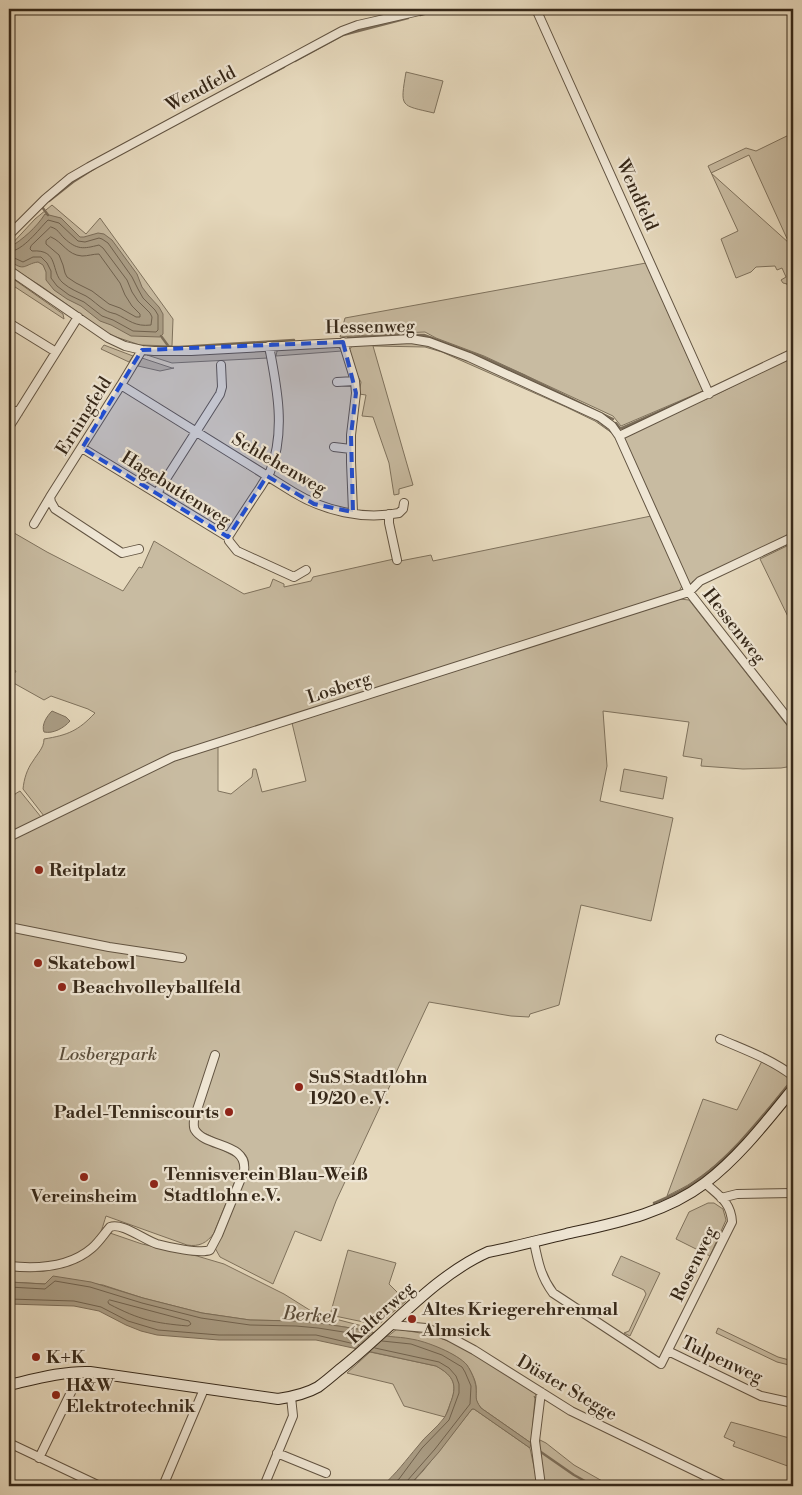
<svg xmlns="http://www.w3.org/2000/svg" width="802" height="1495" viewBox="0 0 802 1495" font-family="'Libre Bodoni',serif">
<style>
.green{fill:#c8bba1;stroke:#7f725d;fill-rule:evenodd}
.water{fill:#aa9d85;stroke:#7c6e5a}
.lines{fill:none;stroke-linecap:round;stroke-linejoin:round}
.shore{stroke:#70624f;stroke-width:1}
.stream{stroke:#7c6e5a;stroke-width:2.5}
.street-casing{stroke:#625442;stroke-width:10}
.secondary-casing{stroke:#362819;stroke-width:12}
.street{stroke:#efe6d4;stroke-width:8}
.secondary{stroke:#efe6d4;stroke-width:10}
.marked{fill:#1d4ed8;fill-opacity:0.2;stroke:#1d4ed8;stroke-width:4;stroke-dasharray:10 6;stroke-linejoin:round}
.poi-dot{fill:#8f2418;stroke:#efe6d4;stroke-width:2}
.labels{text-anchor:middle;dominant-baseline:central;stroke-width:4.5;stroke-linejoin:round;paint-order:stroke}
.street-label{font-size:18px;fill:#362819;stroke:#efe6d4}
.poi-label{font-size:18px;font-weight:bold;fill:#362819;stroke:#efe6d4;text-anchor:start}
.park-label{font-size:18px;font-style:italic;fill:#5a4d3b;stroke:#efe6d4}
.water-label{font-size:19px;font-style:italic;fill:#594b39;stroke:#efe6d4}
</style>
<rect width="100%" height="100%" fill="#e6d9bd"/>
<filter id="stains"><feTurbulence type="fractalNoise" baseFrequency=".004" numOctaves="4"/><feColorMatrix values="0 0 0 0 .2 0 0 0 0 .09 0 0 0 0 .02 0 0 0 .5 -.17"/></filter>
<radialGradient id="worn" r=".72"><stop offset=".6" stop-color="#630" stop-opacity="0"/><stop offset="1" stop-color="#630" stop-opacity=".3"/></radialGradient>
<path class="green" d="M406,72L443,81L434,113C400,105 400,108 406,72Z
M793,133V301L787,284L783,283L781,280L786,277L782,268L777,270L775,266L756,267L751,272L736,278L721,239L738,231L708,166L746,148L756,151ZM749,155L789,243L711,173Z
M52,205L86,234L100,218L173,319L172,346L140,345L110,335L41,286L9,266V247L35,219Z
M646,263L703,391L621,426L613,416L484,356L436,338L425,332L399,333L340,337L345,318Z
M9,276L63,314L64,319L9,283Z
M403,342L422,343L471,361L592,417L612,433L595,421L566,407L442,352L425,347L373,346L413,485L399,489V494L394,495L389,463L373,417L362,416L366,395L359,394L361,382L356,373L349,350L353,345Z
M104,345L133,356L129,362L101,349Z
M337,346L342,351L276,356L277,351L279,350Z
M261,350L265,351L268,358L172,363L147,355Z
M793,357V533L692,582L693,585L689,584L624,439L625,435L711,397Z
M142,358L172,368H174L160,371L138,366Z
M651,516L682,586L678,593L168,755L44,816L23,789C24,779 27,769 33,761C37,754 44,748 44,739C68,735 78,731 95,713L88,709L51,696L44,700L10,681L16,671L9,667V530L47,552L123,591L139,567L142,568L154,541L192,564L244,594L270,587L273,579L284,584V587L311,581L313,577L394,559L400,561L431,555L433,561Z
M793,543V627L760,559Z
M680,599L689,600L793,733V760L787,767L781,768L743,769L701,766L702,759L683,756L689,722L603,711L607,766L600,801L673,818L651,921L581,905L559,1005L530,1014L529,1017L511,1016L429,1002L336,1201L321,1241L295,1231L273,1284L220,1257L215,1248L248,1169C250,1160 247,1155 240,1150L202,1132L191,1119L190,1125L193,1135L234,1156C239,1160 241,1163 240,1169L214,1233C207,1243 199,1247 187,1245L106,1216C103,1225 101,1235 95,1242C74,1265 37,1265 9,1263V840L171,762L218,746V791L231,794L252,777L253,769H256L262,792L306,781L292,723Z
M624,769L667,777L663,799L620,791Z
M20,791L41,817L9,833V815L15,794Z
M763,1059L793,1078C763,1114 734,1155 694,1181C686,1187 676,1191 667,1196L703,1099L737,1110Z
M708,1203H714L723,1209L726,1220L710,1256L676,1239L689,1212Z
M110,1233L142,1244L197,1256L224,1264L284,1294L316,1314L374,1329L370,1331L319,1323L296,1321L250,1320L202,1313L143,1298L103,1285L51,1278L45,1284L9,1282V1270H40L63,1265Z
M348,1250L396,1263L389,1284L406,1301L378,1325L330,1315Z
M621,1256L660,1273L630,1336L624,1333L629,1331L646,1294L644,1290L612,1275Z
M718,1328L778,1357L793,1361V1366L777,1362L716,1333Z
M397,1329L432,1335L464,1347L535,1392L537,1399L534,1396L535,1399L531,1443L481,1408C473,1398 477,1397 476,1386C476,1382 473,1376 471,1372C461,1349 410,1340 387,1337Z
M370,1352L436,1366C463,1380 454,1394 445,1417L404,1406L393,1384L347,1373Z
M472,1409H474L530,1448L538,1486H409L423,1471Z
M731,1422L793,1439V1468L733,1446L735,1442L724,1437Z
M540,1440L546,1443L574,1465L611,1486H543L538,1453Z"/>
<path class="water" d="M45,214L61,218L80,237H84L98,233L104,234L112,240L137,274L142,287L148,295L159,307L163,314V334L160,337L131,336L111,325L100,321L81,306L67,299L54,290L46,280V272L43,265L38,262C24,264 25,273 9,260V248C23,239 36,228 45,214Z
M52,711L66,717L70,721C64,728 53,734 44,732C41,725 47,716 52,711Z
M53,1276L91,1282L143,1298L202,1313L250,1320L296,1321L319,1323L370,1331C383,1338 397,1336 411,1339C426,1341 458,1354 467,1365C471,1371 475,1380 476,1387C477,1398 474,1398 481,1408L531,1443L530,1448L474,1409H472L439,1452L409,1486H382C396,1474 406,1460 418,1446C425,1436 437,1428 444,1418C447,1414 449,1408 450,1404C458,1385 454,1376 436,1366L316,1340H219L157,1335L141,1331L126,1325L99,1311L74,1306L9,1304V1282L45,1284Z"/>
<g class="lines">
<path class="shore" d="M51,227C58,229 59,233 64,238C77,250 83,249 99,245L103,248L127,280L132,292L138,301L150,313L152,317L151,325C135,327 129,320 116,314C112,313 108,312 105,310C98,306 93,300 86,296C78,292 70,289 63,283C50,272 60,249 32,251L30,249L31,246Z
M51,237C63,242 67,255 82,256C88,256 93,254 99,254L120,283L125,295L132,306L140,314V317H136L120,308L109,304L92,291L76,283L67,277L65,273L63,265L59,255L46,244V241Z
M9,252C24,250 38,230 48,220L59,223L78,241L85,242L99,238L102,239L108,243L132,277L138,289L143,298L155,310L158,315V330L156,332L133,331L113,320L102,316L84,302L69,295L57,286L51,278V271L47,263L41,257H33L23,262L10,256L9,257
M9,1287L45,1289L55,1281L90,1287L142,1303L201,1318L250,1325L296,1326L318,1328L369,1336
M9,1299L74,1301L101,1307L128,1321L158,1330L219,1335H316L359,1345
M110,1300L189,1321L191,1324L188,1326C154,1323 140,1320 109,1304L108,1302Z
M382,1341L411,1344L442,1355L462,1367L465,1372L471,1386L470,1404L435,1449L407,1481L405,1486
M375,1348L439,1362L449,1368L456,1376L459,1384V1393L449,1420L422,1448L399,1479L390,1486"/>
<path class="stream" d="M420,15L444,9
M295,61L343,35L408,18
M217,102L284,67
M49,201L73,182L95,168
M43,206L42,207L48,215
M161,336L169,347H179L294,340
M348,338L389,335H424L480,356L525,376L613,419
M616,423L620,428H622L690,398
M654,1203C668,1197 683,1191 695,1182C732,1156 760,1119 789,1084
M538,1450L574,1475L594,1486"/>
<g class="street-casing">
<path id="street" d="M536,9L709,394
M9,235L45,199L70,178L89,167L342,31L358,25L428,9
M9,270L108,338L125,346L142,350L154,351H191L411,339L429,342L469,357L600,417L612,426L619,436L689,592L793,725
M9,323L56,352
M343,342L355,381L356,393L351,435V462L353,512
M337,382L355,381
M121,385L293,492C324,511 363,520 399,513L403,509L404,503
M9,408L18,413
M9,427L78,317
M619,436L793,353
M334,447L351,449
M82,448L228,537L229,541L237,551L294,577L306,570
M157,493L220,394L222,387L221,365
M389,514V523L397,560
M34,524L50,497
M228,537C239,520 249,504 260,488C263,483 267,477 270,472C286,432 277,387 269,346
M139,549L122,553L55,509L51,502L50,497L121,385L142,350
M9,837L173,757L689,592L700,581L793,537
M9,927L109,947L182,958
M720,1039C745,1050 771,1059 793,1076
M721,1198L737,1194L793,1193
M534,1242C538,1262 541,1277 553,1293L661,1364L732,1222C731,1202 719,1196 705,1183
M9,1266C37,1269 69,1268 92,1248C99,1242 104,1234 110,1227C122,1222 144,1240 157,1244C168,1247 200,1254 210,1250L218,1235L244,1171C248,1142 206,1148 195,1130C193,1127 194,1122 194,1119L215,1055
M392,1325L426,1328L448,1336L474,1350L571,1411L726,1486
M668,1351L761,1396L793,1403
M9,1443L100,1486
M277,1453L326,1473
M39,1458L75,1384L72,1372
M163,1486L204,1389
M264,1486L293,1416L291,1397
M541,1486L535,1441L541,1392"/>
</g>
<g class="secondary-casing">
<path id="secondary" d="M9,1385C35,1379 63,1371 90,1372L278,1399C291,1397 306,1394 318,1387C325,1382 332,1376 339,1370C387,1333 433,1276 488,1252C514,1247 540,1240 566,1234C615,1223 664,1214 705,1183C739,1157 766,1122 793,1089"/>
</g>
<use href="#street" class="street"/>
<use href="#secondary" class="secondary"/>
</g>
<path class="marked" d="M343,342L356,393L351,435L353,512L314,504L267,476L228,537L82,448L142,350Z"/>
<g class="poi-dot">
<circle cx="39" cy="870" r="5"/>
<circle cx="38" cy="963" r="5"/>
<circle cx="62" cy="987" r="5"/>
<circle cx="299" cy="1087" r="5"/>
<circle cx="229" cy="1112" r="5"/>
<circle cx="84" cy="1177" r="5"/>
<circle cx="154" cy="1184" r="5"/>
<circle cx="412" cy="1319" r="5"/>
<circle cx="36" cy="1357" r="5"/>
<circle cx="56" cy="1395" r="5"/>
</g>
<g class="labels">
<g class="street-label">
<text transform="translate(201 89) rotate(-28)">Wendfeld</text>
<text transform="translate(637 195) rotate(66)">Wendfeld</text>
<text transform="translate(370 327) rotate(-1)">Hessenweg</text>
<text transform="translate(84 416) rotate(-58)">Erningfeld</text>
<text transform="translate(279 464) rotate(30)">Schlehenweg</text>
<text transform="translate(176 489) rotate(32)">Hagebuttenweg</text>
<text transform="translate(734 626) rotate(52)">Hessenweg</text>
<text transform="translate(339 688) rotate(-18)">Losberg</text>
<text transform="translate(694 1264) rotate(-64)">Rosenweg</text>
<text transform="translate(381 1313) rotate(-42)">Kalterweg</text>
<text transform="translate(722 1360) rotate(25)">Tulpenweg</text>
<text transform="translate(567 1388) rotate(30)">Düster Stegge</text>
</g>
<g class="poi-label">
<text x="49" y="870">Reitplatz</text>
<text x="48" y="963">Skatebowl</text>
<text x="72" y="987">Beachvolleyballfeld</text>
<text x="309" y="1077">SuS Stadtlohn<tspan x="309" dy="21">19/20 e.V.</tspan></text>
<text x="219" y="1112" text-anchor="end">Padel-Tenniscourts</text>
<text x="164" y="1174">Tennisverein Blau-Weiß<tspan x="164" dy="21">Stadtlohn e.V.</tspan></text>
<text x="84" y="1196" text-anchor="middle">Vereinsheim</text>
<text x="422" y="1309">Altes Kriegerehrenmal<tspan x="422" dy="21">Almsick</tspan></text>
<text x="46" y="1357">K+K</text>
<text x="66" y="1385">H&amp;W<tspan x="66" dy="21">Elektrotechnik</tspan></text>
</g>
<g class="park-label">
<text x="108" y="1054">Losbergpark</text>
</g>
<g class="water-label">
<text transform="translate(310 1315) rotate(4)">Berkel</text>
</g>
</g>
<rect width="802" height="1495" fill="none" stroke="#e6d9bd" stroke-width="30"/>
<rect x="10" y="10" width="782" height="1475" fill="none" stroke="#362819" stroke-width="2.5"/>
<rect x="15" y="15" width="772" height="1465" fill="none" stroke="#362819"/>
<rect width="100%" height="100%" filter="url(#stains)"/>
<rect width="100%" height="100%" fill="url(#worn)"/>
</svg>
